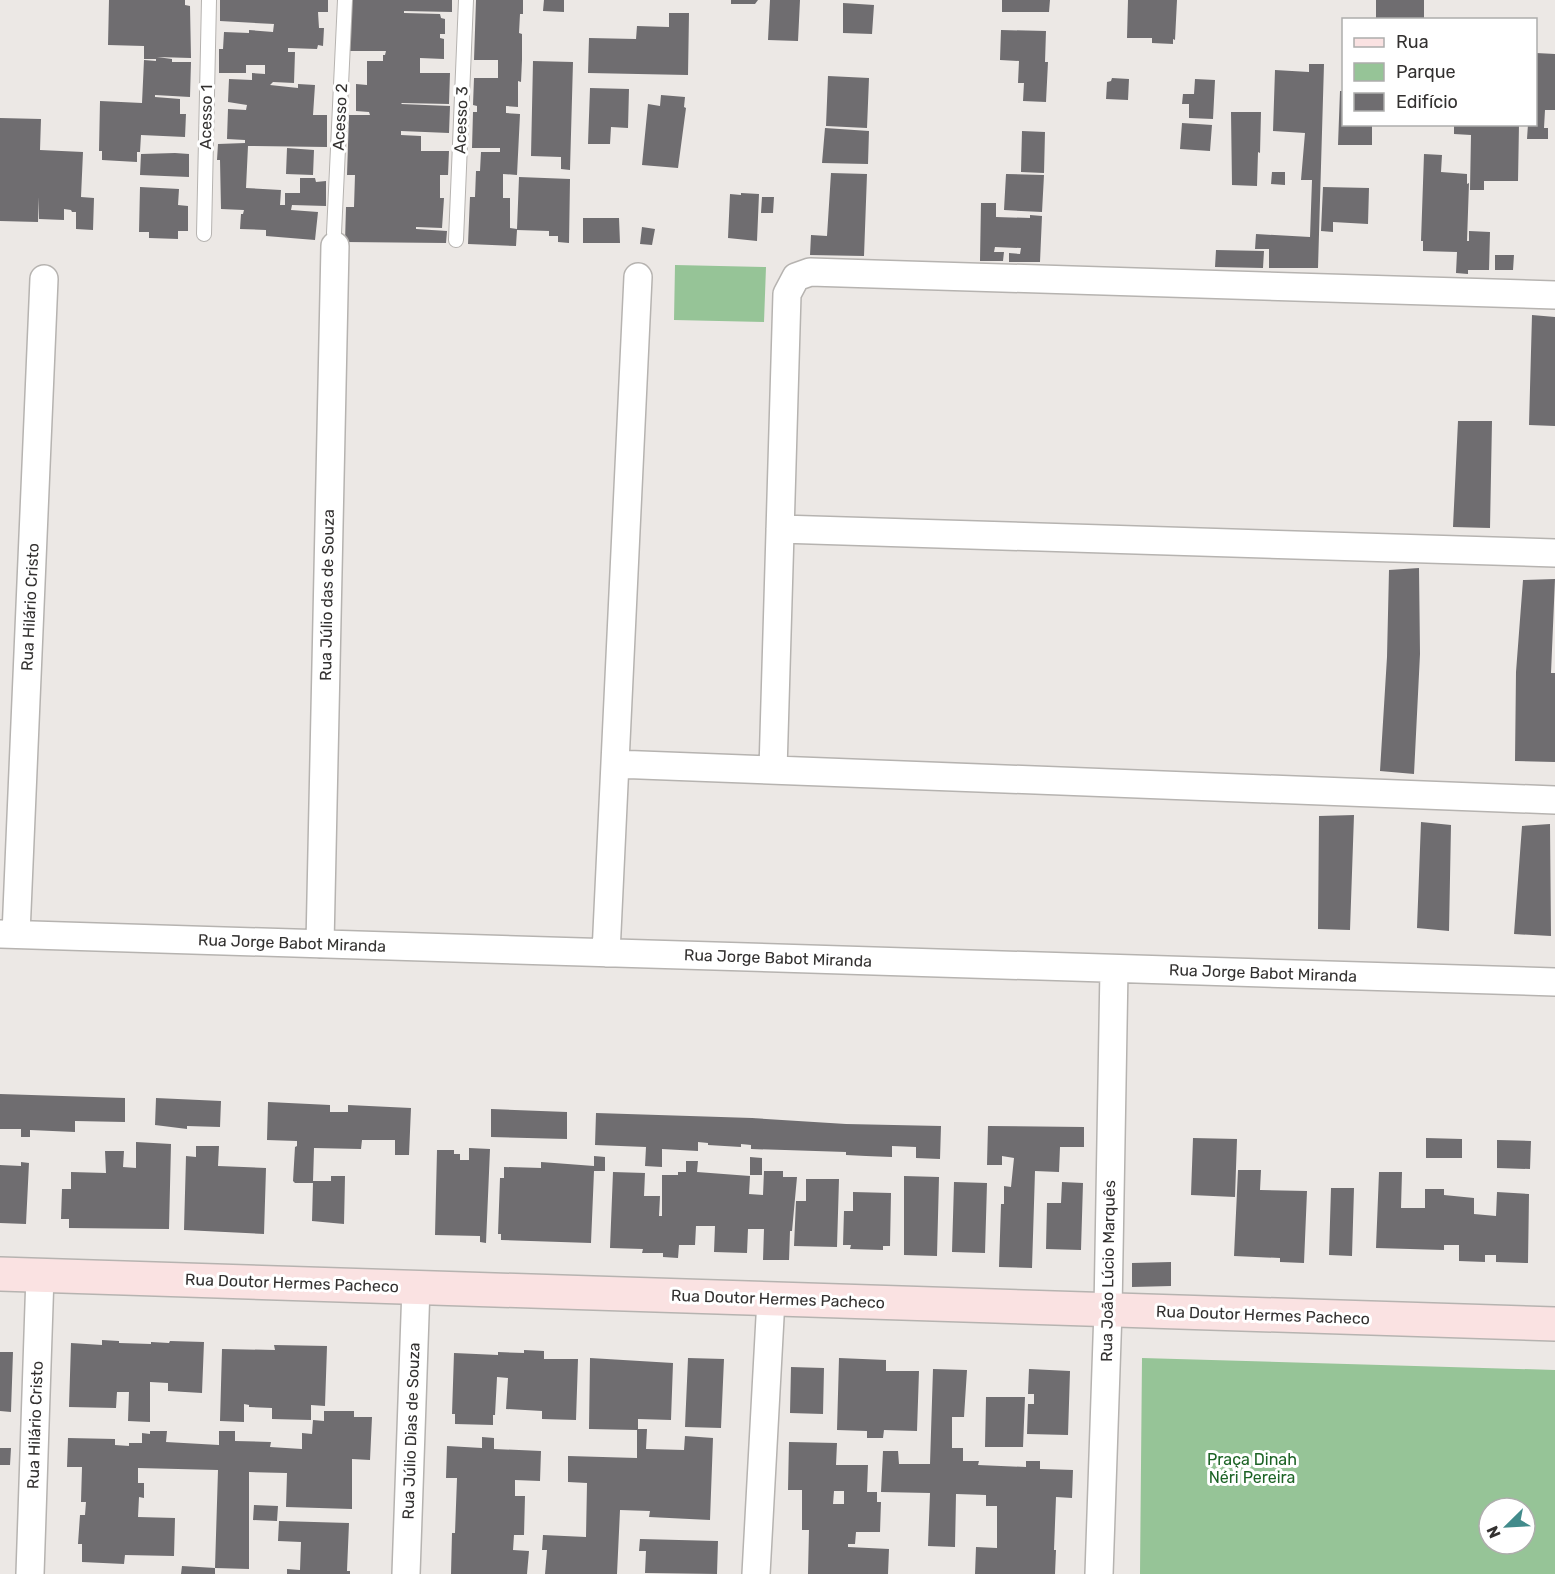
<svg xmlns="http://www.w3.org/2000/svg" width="1555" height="1574" viewBox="0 0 1555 1574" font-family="Rubik,sans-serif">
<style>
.green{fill:#96c497;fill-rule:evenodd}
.building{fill:#6f6d70;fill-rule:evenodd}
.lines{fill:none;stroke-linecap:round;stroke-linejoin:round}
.lane-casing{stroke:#b6b3b0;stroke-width:16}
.street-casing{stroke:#b6b3b0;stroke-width:30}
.secondary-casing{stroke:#b6b3b0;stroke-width:36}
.lane{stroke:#fff;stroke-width:14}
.street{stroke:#fff;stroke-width:27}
.secondary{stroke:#fae2e2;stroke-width:33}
.labels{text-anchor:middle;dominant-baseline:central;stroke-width:6;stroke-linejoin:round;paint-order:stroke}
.street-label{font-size:16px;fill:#333130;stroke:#fff}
.park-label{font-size:16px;fill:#1c6325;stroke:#fff}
</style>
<rect width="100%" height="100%" fill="#ece8e5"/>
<path class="green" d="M675,265L766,267L764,322L674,320Z
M1142,1358L1555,1370V1574H1140ZM1489,1508H1525V1544H1489Z"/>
<path class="building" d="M109,0H185V5L190,6L191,58L157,57L172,59V62H191L190,97L155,95V97L180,99V114H186L185,137L141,135L140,152H137V162L102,160V151H99L100,101L142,103L144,60L156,61V59H144V46L108,45Z
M220,0H328V12H318L319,28H324L323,46L318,45L317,49L288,48V52H295L294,83L273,82L270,85L298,88V84L315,85L313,115H327V147L248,146L246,188L281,190L280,205H285V193H300V178H315L316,182L326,181V206L292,205L291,210L318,212L315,240L266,236V230L240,229L241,214H243L244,210L221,209L220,160H217L218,144L245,143V140L227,139L228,109L246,110L247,105L228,102L229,79L252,80V73L265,74V65H246V73H219V49H223L224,32L249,33V30L273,32L274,24L220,21Z
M351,0H452V12L404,11V13L440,14L441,18L445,19V34H440V38L444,39V59L420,58V73H450L449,104L402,103L401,104L450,106L449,133L401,131V135L421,136V151H449L448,175H440V198H444L442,228L416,227V229L447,231L446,243L345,242L346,207H354L355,175H347L349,115H370L369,112L356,111V84L367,85V61H383V55H385L386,51H350Z
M476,0H523V14H520L519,33L522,34V60L521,82L518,81V107L506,106V113L520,114L517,175L503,174V198H510V228L517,229L519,177L570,179L569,243L558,242V236H549V231L517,230L516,246L468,244L470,197H475L476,171H480L481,152H500V148H472L473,112H477V106L473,105L474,78H498V60H474Z
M544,0H564V12L543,11Z
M731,0H758L755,4H731Z
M770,0H800L798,41L768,40Z
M1002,0H1050L1049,12H1002Z
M1128,0H1177L1175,40L1173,39V44L1152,43V38H1127Z
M1376,0H1424V20H1376Z
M843,3L874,5L872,34L843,33Z
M669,13H689L688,75L588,73L589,38L636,39L637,26L669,27Z
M1001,30L1046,31L1045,62H1048L1046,102L1023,101L1024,83H1018L1019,61L1000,60Z
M1536,53L1555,54V110H1545L1544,128H1548V139H1527L1528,124H1536Z
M533,61L573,62L570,170L561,169V157L531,156Z
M1309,64H1324L1318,268H1269V249H1255L1256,234L1310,237L1312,180H1301L1305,133L1273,131L1275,70L1309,72Z
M828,76L869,78L867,128L826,126Z
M1112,78L1129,79L1128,100L1106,99L1107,82L1111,81Z
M1195,79L1215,80L1213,119L1189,118V104H1182L1183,94H1194Z
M590,88L629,89L628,128L611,127L610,144H588Z
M1340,91H1344V124H1372V145H1338Z
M661,95L685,97L684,107L686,108L678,168L642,165L648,104L660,106Z
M1231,112H1261L1260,153L1258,152L1257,186L1232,185Z
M0,118L41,119L40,150L83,152L81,197L94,198L93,230L76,229V212H72L71,210L64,209V220L39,219V197L38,222L0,221Z
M1182,123L1212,125L1210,151L1180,149Z
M1454,124H1519L1518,181H1484V190H1470L1471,135L1454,134Z
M825,128L869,131L868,164L822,163Z
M1022,131L1045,132L1044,173L1021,172Z
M287,148L314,150L313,175L286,174Z
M175,153L189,154V177L140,175L141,154Z
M1424,154L1442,155L1441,172L1467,174V184L1469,183L1467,241H1469V231L1490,232L1489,270H1468V274L1456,273L1457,252L1423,251V241H1421Z
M1272,172H1285V185L1271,184Z
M831,173L867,174L864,256L810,255L811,235L827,236Z
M1006,174L1044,175L1042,212L1004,210Z
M140,187L179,189L178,205L188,206V231H178V239L149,238V232H139Z
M1323,187L1369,188L1368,224L1333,222V232L1321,231Z
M741,193L759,194L757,241L728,238L730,194L741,195Z
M762,197H774L773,213H761Z
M981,203H996V217L1030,218V215L1042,216L1040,262H1009V253L1020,254L1021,248L995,247L994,252H1004L1003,261H980Z
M583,218H619L620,243H583Z
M642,227L655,229L652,245L640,244Z
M1216,250L1264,251L1263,268L1215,267Z
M1495,255H1514L1513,270H1495Z
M1532,315L1555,317V426L1529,425Z
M1458,421H1492L1490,528L1453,527Z
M1419,568L1420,654L1414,774L1380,771L1387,657L1389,570Z
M1555,579L1551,673H1555V762L1515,761L1516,672L1523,580Z
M1354,815L1350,930L1318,929L1319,816Z
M1421,822L1451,825L1449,931L1417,928Z
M1550,824L1551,936L1514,934L1522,826Z
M0,1094L125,1098V1122L75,1121V1132L30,1130V1137H21V1129H0Z
M156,1098L221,1101L220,1127L187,1126V1129L155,1125Z
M268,1102L330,1105V1112H348V1105L411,1108L409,1155H395V1140H362L361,1149L314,1148L313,1181H331V1176H345L344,1224L312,1221L313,1183H295L293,1181L295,1147L297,1146V1141L267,1140Z
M491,1109L567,1112V1139L491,1137Z
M596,1113L752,1118L846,1124L941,1126L940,1159L916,1158V1147L892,1146V1157L866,1156L846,1155V1152L751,1149V1145L741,1144V1147L708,1145V1143L698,1142V1151L662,1149V1167L645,1166L646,1147L595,1145Z
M988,1126L1084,1127V1147H1060L1059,1172L1035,1171L1032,1268L999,1267L1001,1204H1004V1186L1011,1187L1014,1158L1002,1156V1165H987Z
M1193,1138L1237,1139L1235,1197L1191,1195Z
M1426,1138L1462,1139V1158H1426Z
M1497,1140L1531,1141L1530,1169L1497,1168Z
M136,1142L171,1144L169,1229L69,1228V1219H61L62,1189H71V1172L106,1173L105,1151H124L123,1167L136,1168Z
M196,1146H219L218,1166L266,1168L264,1234L184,1230L186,1156L196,1157Z
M469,1148L490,1149L486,1243L480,1242V1236L435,1235L437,1150H454V1154H460V1160H469Z
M594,1156L605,1157V1171H594L591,1243L501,1240V1234H498L500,1178H504V1167L541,1168V1162L594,1166Z
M750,1157L762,1158V1175H750Z
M686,1161H698L697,1172L750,1176L749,1194L763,1195L764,1171H783V1177H797L792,1231H790L789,1260H763L764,1229H748L747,1253L714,1252L715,1226H696L695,1245H679L678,1258L663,1257V1253H642L643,1249L610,1248L613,1172L645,1173L644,1196H660L659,1216H662V1175H678V1172H686Z
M21,1162L29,1163L26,1224L0,1223V1165L21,1166Z
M1238,1170H1261L1260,1190L1307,1191L1304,1263L1280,1262V1258L1234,1256Z
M1379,1172H1402L1401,1208H1425V1189H1444V1195L1474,1198V1214L1496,1216L1497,1192L1529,1194L1528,1263L1496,1262V1255H1485V1262L1459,1261V1245H1444V1250L1376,1248Z
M904,1176L939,1177L937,1256L904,1255Z
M806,1179H839L837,1247L794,1246L796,1201H806Z
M954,1182L987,1183L985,1253L952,1252Z
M1062,1182L1083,1183L1081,1250L1046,1249L1047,1203H1061Z
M1331,1188H1354L1352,1256L1329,1255Z
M853,1192L891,1193L890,1246H883V1250L850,1249L851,1245H843L844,1211H853Z
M1171,1262V1286L1132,1287V1263Z
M102,1340L119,1341V1343L151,1344V1342L169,1343L170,1341L204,1342L202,1393L168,1391V1383L150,1382V1422L128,1421L129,1392H117L116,1408L69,1407L71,1343L102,1345Z
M274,1345L327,1346L325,1406L311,1405V1420L272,1419V1408L249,1407V1405L244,1404V1422L220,1421L222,1349L275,1350Z
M524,1350L544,1351V1359H578L576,1420L542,1419V1411L506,1409L508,1378L497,1377L495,1415H493V1425L455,1424V1414H452L454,1353L498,1355V1352L524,1353Z
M0,1352H13L11,1412L0,1411Z
M590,1358L673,1363L671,1420L638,1419V1429H647L646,1449L684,1450L685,1436L713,1438L710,1520L649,1517L650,1511L620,1510L617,1574H545L547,1550H542L543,1535L586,1537L587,1483L568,1482V1456L637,1458V1430L589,1429Z
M688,1358L724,1359L721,1428L685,1427Z
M839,1358L886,1360V1371H919L917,1431L884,1430L883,1438H867V1431L837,1430Z
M791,1367L824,1368L823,1414L790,1413Z
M933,1369L967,1370L964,1417H952V1448H963V1461H979L978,1465L1026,1467V1461H1040V1469L1073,1470L1072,1498L1056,1497L1054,1550H1056L1055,1574H975L976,1547L997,1548V1506H986V1495L956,1494L955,1547L928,1546L930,1493L881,1492L883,1451H898L899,1464H930Z
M1029,1369L1070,1371L1068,1435L1027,1434L1028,1404H1034V1394H1028Z
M986,1397H1025L1023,1447H985Z
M324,1411H354V1417H372L370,1460L352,1459V1509L286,1507L287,1473L249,1472V1569L215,1568L218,1470L138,1468V1483H144V1498L139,1497L138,1517L175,1518L174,1556L125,1555L124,1564L82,1562V1544H78L80,1515H85L86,1502H81L82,1467H67L68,1438L115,1439V1445L129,1446V1443H142V1433L150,1434V1431H167L166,1442L219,1445V1431H235V1441L271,1442L270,1447L302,1449V1433L312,1434L313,1420L324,1421Z
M482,1437L494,1438V1449L541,1451L540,1481L515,1480V1496H525L524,1535H514L513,1550L529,1551L527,1574H451L452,1533H455L457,1478H446L447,1446L482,1448Z
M789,1442L837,1443L836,1465H868L867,1492H877V1502H881L880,1532H856L855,1544H848V1547L889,1549L888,1574H808L809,1530H802V1490H788ZM834,1491H844V1504H833Z
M0,1448H11L10,1465H0Z
M254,1505L278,1506L277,1521L253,1520Z
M279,1521L349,1523L347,1571H350V1574H287V1569L300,1570L301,1542L278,1541Z
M640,1539L718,1541L717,1574L645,1573L646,1551H639Z
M182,1566L215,1568V1574H181Z"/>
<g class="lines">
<g class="lane-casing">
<path id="lane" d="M334,233L345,0
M204,234L209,0
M456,240L466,0"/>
</g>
<g class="street-casing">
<path id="street" d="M780,529L1555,553
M615,764L1555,800
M773,770L787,294L796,277L810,272L1555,295
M0,934L1555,982
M16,934L44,279
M320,944L335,246
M606,953L638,277
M30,1574L40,1275
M406,1574L416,1287
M756,1574L771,1299
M1099,1574L1108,1310L1114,969"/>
</g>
<g class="secondary-casing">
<path id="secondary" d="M0,1274L1555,1324"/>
</g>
<use href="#lane" class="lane"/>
<use href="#street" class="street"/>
<use href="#secondary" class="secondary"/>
</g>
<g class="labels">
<g class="street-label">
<text transform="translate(206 117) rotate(-89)">Acesso 1</text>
<text transform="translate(340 117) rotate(-87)">Acesso 2</text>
<text transform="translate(461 120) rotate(-88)">Acesso 3</text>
<text transform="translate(327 595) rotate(-89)">Rua Júlio das de Souza</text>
<text transform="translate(30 607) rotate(-87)">Rua Hilário Cristo</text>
<text transform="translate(292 943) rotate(2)">Rua Jorge Babot Miranda</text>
<text transform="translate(778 958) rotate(2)">Rua Jorge Babot Miranda</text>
<text transform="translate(1263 973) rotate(2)">Rua Jorge Babot Miranda</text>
<text transform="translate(1108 1271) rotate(-89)">Rua João Lúcio Marquês</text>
<text transform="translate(292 1283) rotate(2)">Rua Doutor Hermes Pacheco</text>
<text transform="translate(778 1299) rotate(2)">Rua Doutor Hermes Pacheco</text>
<text transform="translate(1263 1315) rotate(2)">Rua Doutor Hermes Pacheco</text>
<text transform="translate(35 1425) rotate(-88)">Rua Hilário Cristo</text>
<text transform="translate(411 1431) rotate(-88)">Rua Júlio Dias de Souza</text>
</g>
<g class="park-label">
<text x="1252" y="1459">Praça Dinah<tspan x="1252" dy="18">Néri Pereira</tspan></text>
</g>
</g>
<rect x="1342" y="18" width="195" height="108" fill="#ffffff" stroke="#adadac" stroke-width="1.5"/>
<rect x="1354" y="38" width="30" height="9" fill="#fae2e2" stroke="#adadac" stroke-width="1.5"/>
<text x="1396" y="48" font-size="18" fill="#333130">Rua</text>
<rect x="1354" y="63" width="30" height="18" fill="#96c497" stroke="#adadac" stroke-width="1.5"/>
<text x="1396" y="78" font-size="18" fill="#333130">Parque</text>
<rect x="1354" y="93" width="30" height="18" fill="#6f6d70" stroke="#adadac" stroke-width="1.5"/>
<text x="1396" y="108" font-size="18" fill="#333130">Edifício</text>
<g transform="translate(1507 1526) rotate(246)"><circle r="28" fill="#ffffff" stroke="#adadac" stroke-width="1.5"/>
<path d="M0-4.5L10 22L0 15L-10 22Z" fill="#428b8b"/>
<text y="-9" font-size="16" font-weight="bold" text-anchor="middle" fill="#333130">N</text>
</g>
</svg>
